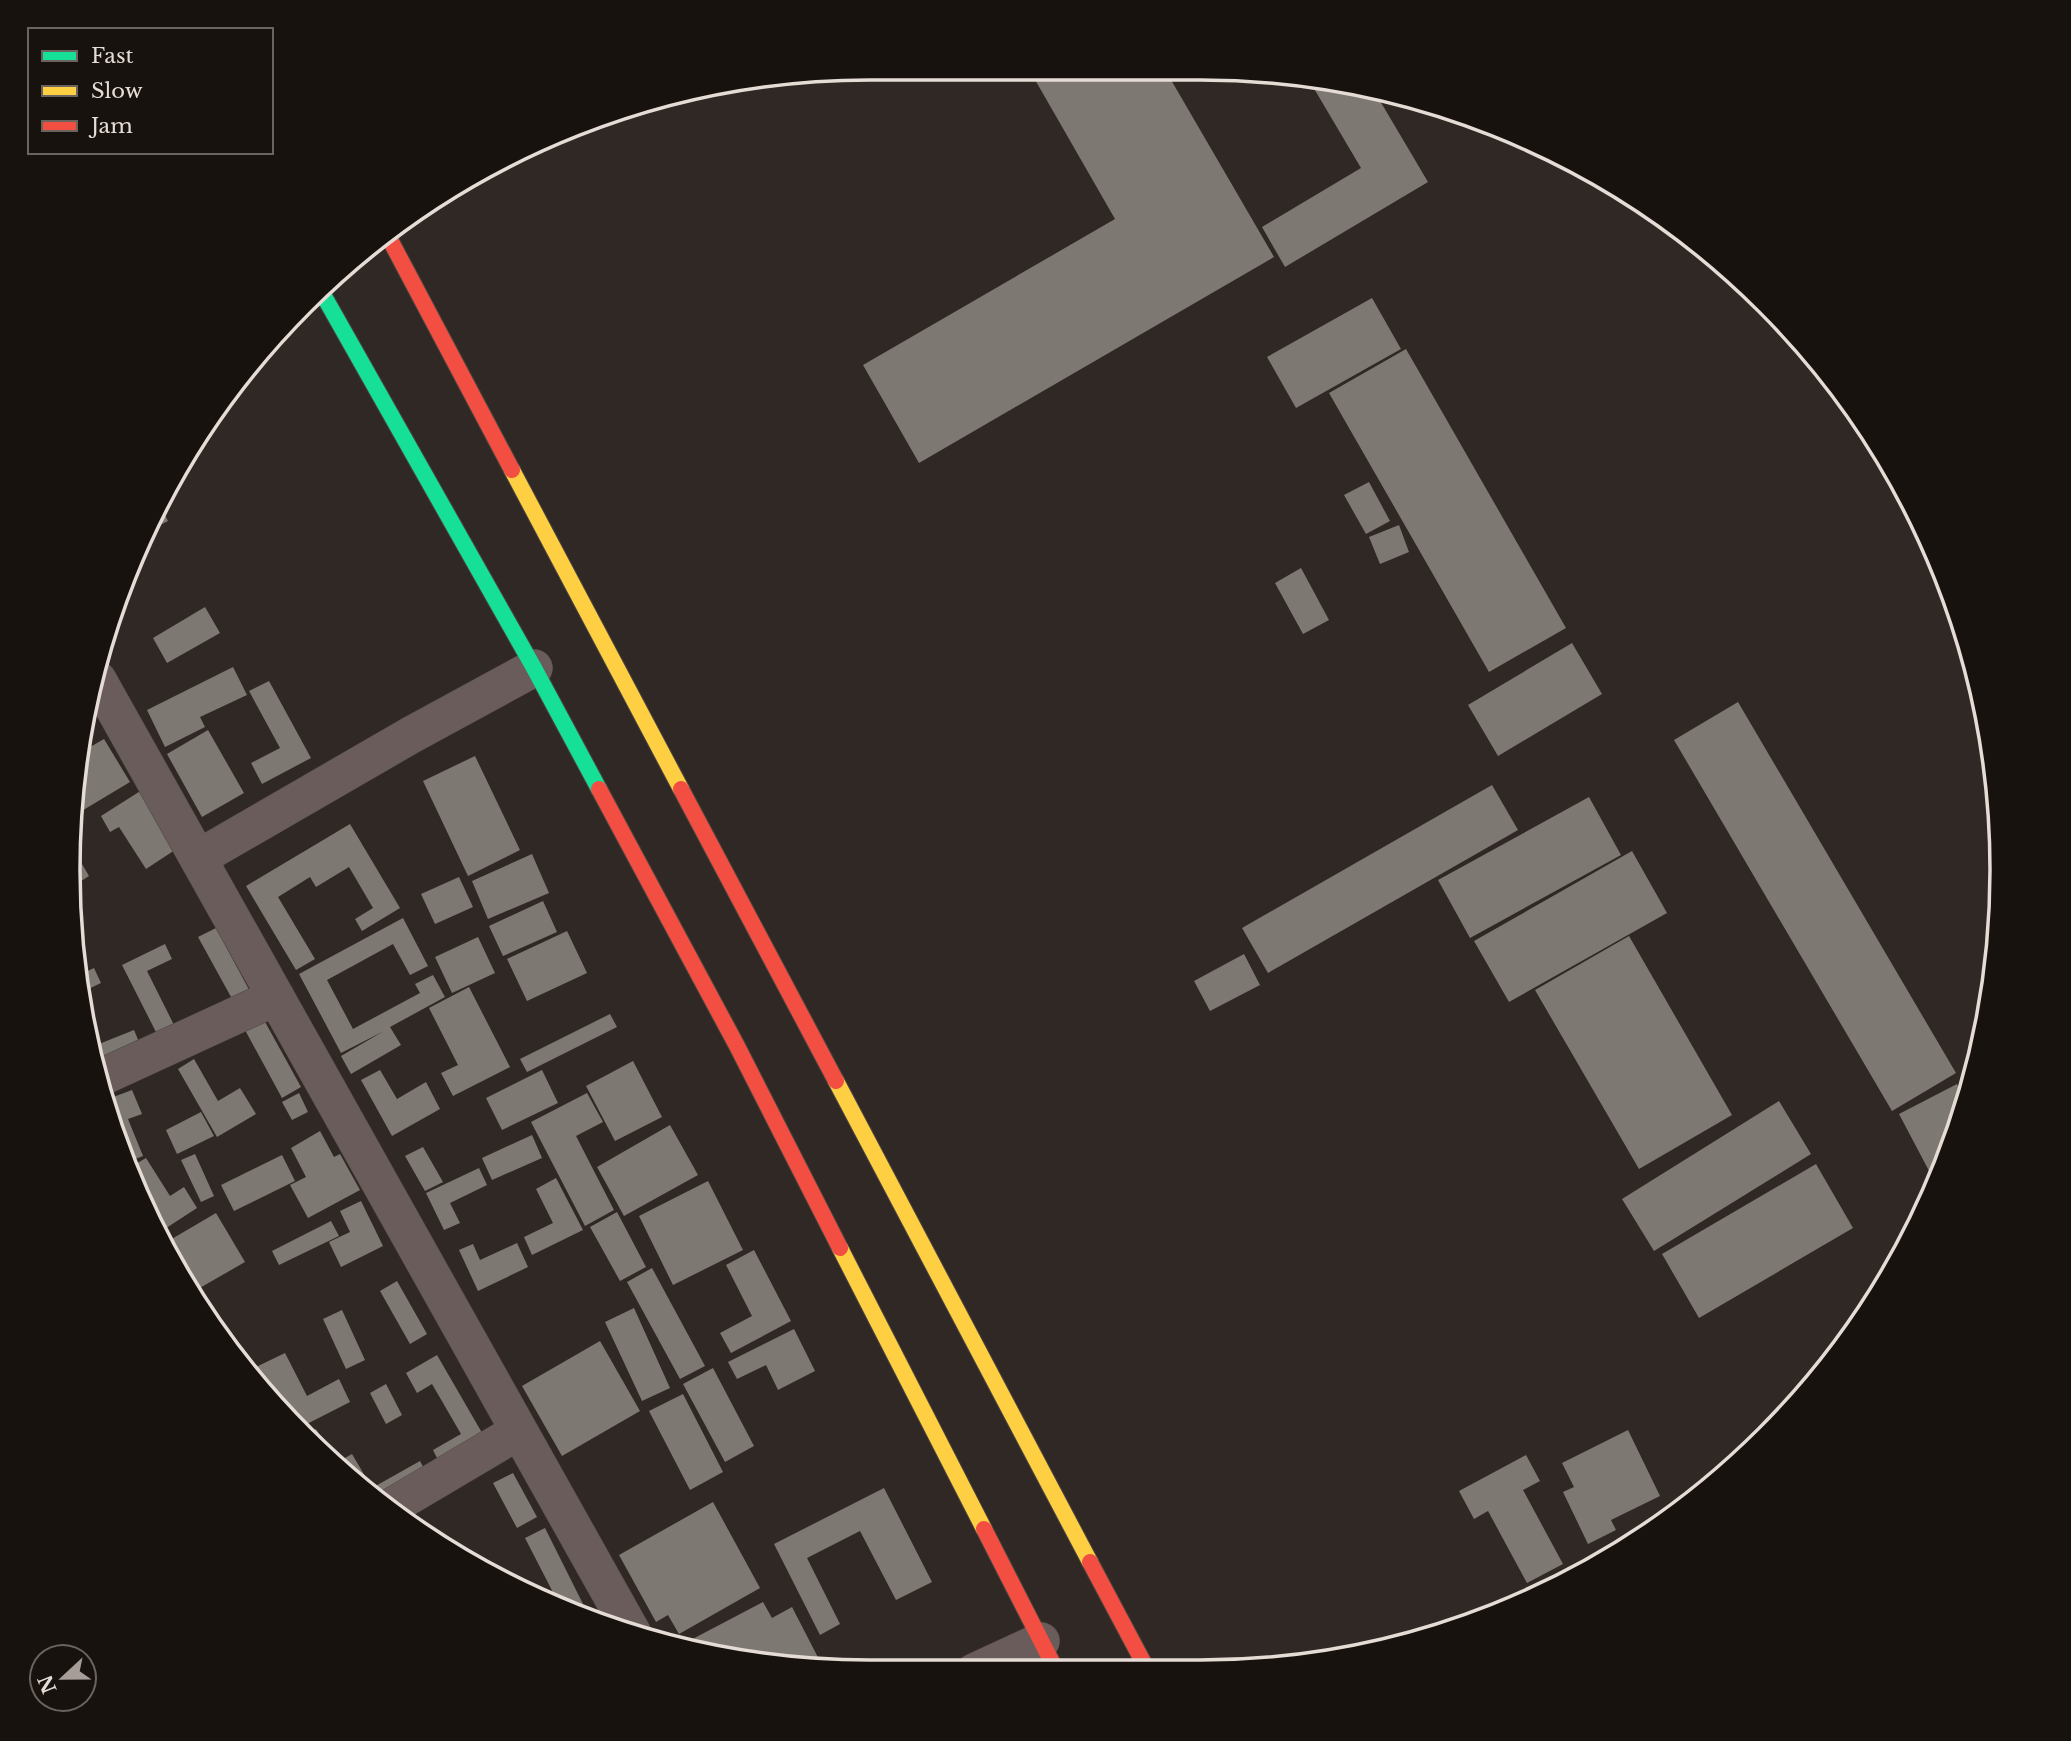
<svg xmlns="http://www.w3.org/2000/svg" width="2071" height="1741" viewBox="0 0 2071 1741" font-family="'Libre Baskerville',serif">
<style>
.building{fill:#7e7873}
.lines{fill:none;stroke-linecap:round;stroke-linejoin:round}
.street-casing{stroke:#4c4641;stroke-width:38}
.fast-casing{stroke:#4c4641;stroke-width:18}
.slow-casing{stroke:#4c4641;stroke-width:18}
.jam-casing{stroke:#4c4641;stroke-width:18}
.street{stroke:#6a5c5a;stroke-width:37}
.fast{stroke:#16e098;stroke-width:16}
.slow{stroke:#ffcf43;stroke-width:16}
.jam{stroke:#f24e42;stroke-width:16}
.rim{fill:none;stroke:#e6dcd6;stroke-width:3.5}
</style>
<rect width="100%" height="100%" fill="#302824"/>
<path class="building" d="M1030,71L1167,73L1274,257L919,463L863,365L1115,219Z
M1306,75L1373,89L1428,182L1285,267L1262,227L1361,168Z
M1372,298L1401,349L1296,408L1267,357Z
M1406,349L1566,628L1489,672L1329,393Z
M1369,482L1390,521L1366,534L1344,495Z
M160,505L168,521L146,532Z
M1399,525L1409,552L1380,564L1369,537Z
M1301,568L1329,620L1303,634L1275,583Z
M205,607L220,633L167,663L153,638Z
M1572,643L1602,694L1498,756L1468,705Z
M233,667L247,695L200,717L205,727L165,747L147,710Z
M269,681L311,758L262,784L251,763L280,748L249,691Z
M1738,702L1956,1073L1892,1111L1674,740Z
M208,730L244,793L202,817L167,754Z
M104,739L130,782L75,815V766L78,754Z
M475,756L520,850L468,876L423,781Z
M1492,785L1518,830L1268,973L1242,928Z
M142,790L178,848L146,869L119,827L110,832L101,816Z
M1589,797L1621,855L1470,938L1438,880Z
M350,824L400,908L362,931L355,919L373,908L349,867L316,887L310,877L278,897L315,959L296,970L246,886Z
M1632,851L1667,913L1509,1002L1474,941Z
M75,852L89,876L75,885Z
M532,854L549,893L488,919L472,881Z
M459,877L473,907L435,924L421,894Z
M543,901L557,932L503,956L489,926Z
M403,918L428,966L410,975L393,944L327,980L353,1029L420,993L415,984L433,975L445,997L390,1027L401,1045L351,1074L341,1056L384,1031L341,1053L299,974Z
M216,928L253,997L236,1006L198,937Z
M567,931L587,973L527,1001L507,959Z
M1629,936L1732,1115L1639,1169L1535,990Z
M478,937L495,973L452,993L435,957Z
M165,944L172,959L147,971L176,1029L159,1038L122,965Z
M1244,954L1260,985L1210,1011L1194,981Z
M94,968L101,983L80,993L75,977Z
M469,987L510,1067L453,1096L441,1073L458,1065L429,1008Z
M610,1014L617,1027L527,1072L520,1059Z
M264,1020L301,1087L282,1098L245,1030Z
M134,1030L141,1047L99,1064L94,1046Z
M194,1059L218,1101L240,1088L256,1114L217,1137L178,1069Z
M633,1061L662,1117L615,1141L586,1086Z
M380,1070L397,1099L426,1082L440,1109L392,1136L361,1080Z
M542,1070L558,1103L502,1130L486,1098Z
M1957,1084L1965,1100L1937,1186L1899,1114Z
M132,1090L142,1114L128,1119L143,1156L125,1163L108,1099Z
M299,1093L308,1112L292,1120L282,1102Z
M587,1093L603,1122L576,1136L614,1210L585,1226L531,1122Z
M1779,1101L1811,1154L1654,1251L1622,1199Z
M201,1112L214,1136L177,1154L166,1130Z
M670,1125L698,1175L624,1216L597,1167Z
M320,1131L334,1157L340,1154L360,1190L308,1218L290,1185L306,1177L291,1148Z
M532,1135L542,1158L492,1180L482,1158Z
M423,1147L443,1182L425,1191L405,1156Z
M195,1154L214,1196L201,1202L181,1160Z
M282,1155L295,1181L234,1211L221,1185Z
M146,1158L170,1196L184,1187L197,1208L160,1232L129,1177L127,1169Z
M1816,1164L1853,1228L1699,1318L1662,1254Z
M479,1168L487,1185L450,1203L460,1223L444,1230L426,1193Z
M556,1178L583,1230L532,1255L524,1237L553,1223L536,1189Z
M708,1181L743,1250L673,1285L639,1216Z
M361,1201L383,1246L341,1267L329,1242L350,1232L340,1211Z
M617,1212L646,1267L620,1281L590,1227Z
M216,1213L245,1262L198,1289L170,1240Z
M331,1221L339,1236L279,1265L272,1251Z
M517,1243L528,1267L478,1291L459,1250L473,1244L480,1260Z
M754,1250L791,1321L731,1353L720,1333L752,1316L726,1265Z
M652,1268L705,1366L680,1379L627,1282Z
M397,1281L427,1334L410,1344L380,1291Z
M634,1308L670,1388L642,1401L605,1322Z
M342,1310L365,1360L346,1369L323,1319Z
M794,1329L815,1371L778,1390L766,1365L737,1379L728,1362Z
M600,1341L640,1411L562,1456L522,1386Z
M285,1353L307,1396L339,1379L350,1402L301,1427L250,1370Z
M437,1355L485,1438L440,1464L433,1450L461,1434L432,1384L417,1393L406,1373Z
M713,1368L754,1446L725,1462L683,1384Z
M386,1384L402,1415L386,1424L370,1393Z
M683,1394L723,1472L690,1490L649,1411Z
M316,1429L329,1450L324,1453L307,1435Z
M1628,1430L1660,1496L1611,1520L1616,1530L1588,1544L1563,1492L1574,1487L1562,1463Z
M352,1454L372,1488L420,1461L428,1476L382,1503L347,1477L338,1462Z
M1526,1455L1540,1481L1523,1490L1563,1564L1527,1583L1488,1511L1474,1519L1459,1491Z
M513,1473L537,1517L517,1528L493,1483Z
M884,1488L932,1582L896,1600L860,1531L807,1558L840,1624L820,1635L774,1544Z
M713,1502L760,1588L679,1634L668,1615L656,1622L619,1555Z
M545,1528L583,1604L570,1611L560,1606L525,1538Z
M763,1602L772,1618L792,1607L825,1671L683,1644Z"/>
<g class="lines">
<g class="street-casing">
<path id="street" d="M98,680L633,1634
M200,857L411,735L534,668
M102,1077L276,997
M389,1508L519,1431
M974,1672L1041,1641"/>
</g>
<g class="fast-casing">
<path id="fast" d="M321,291L534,668L599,789"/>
</g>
<g class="slow-casing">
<path id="slow" d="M512,470L681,789
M836,1081L1090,1562
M840,1248L984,1529"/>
</g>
<g class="jam-casing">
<path id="jam" d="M388,236L512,470
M599,789L737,1046L840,1248
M681,789L836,1081
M984,1529L1057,1672
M1090,1562L1149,1673"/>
</g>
<use href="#street" class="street"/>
<use href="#fast" class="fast"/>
<use href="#slow" class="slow"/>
<use href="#jam" class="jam"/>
</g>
<path d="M0 0H2071V1741H0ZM870 80H1200A790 790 0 0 1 1990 870V870A790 790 0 0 1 1200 1660H870A790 790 0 0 1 80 870V870A790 790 0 0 1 870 80Z" fill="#18120e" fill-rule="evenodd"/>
<path class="rim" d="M870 80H1200A790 790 0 0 1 1990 870V870A790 790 0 0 1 1200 1660H870A790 790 0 0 1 80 870V870A790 790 0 0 1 870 80Z"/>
<rect x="28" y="28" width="245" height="126" fill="#18120e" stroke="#6a635e" stroke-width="2"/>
<rect x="42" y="51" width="35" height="10" fill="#16e098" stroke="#6a635e" stroke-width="2"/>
<text x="91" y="63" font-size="21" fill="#e6dcd6">Fast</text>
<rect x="42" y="86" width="35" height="10" fill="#ffcf43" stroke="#6a635e" stroke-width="2"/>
<text x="91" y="98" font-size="21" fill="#e6dcd6">Slow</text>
<rect x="42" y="121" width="35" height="10" fill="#f24e42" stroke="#6a635e" stroke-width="2"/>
<text x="91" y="133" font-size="21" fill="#e6dcd6">Jam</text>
<g transform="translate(63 1678) rotate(248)"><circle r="33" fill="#18120e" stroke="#6a635e" stroke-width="2"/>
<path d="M0-5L12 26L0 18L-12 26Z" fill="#a69d98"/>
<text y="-10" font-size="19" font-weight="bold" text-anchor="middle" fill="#e6dcd6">N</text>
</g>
</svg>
